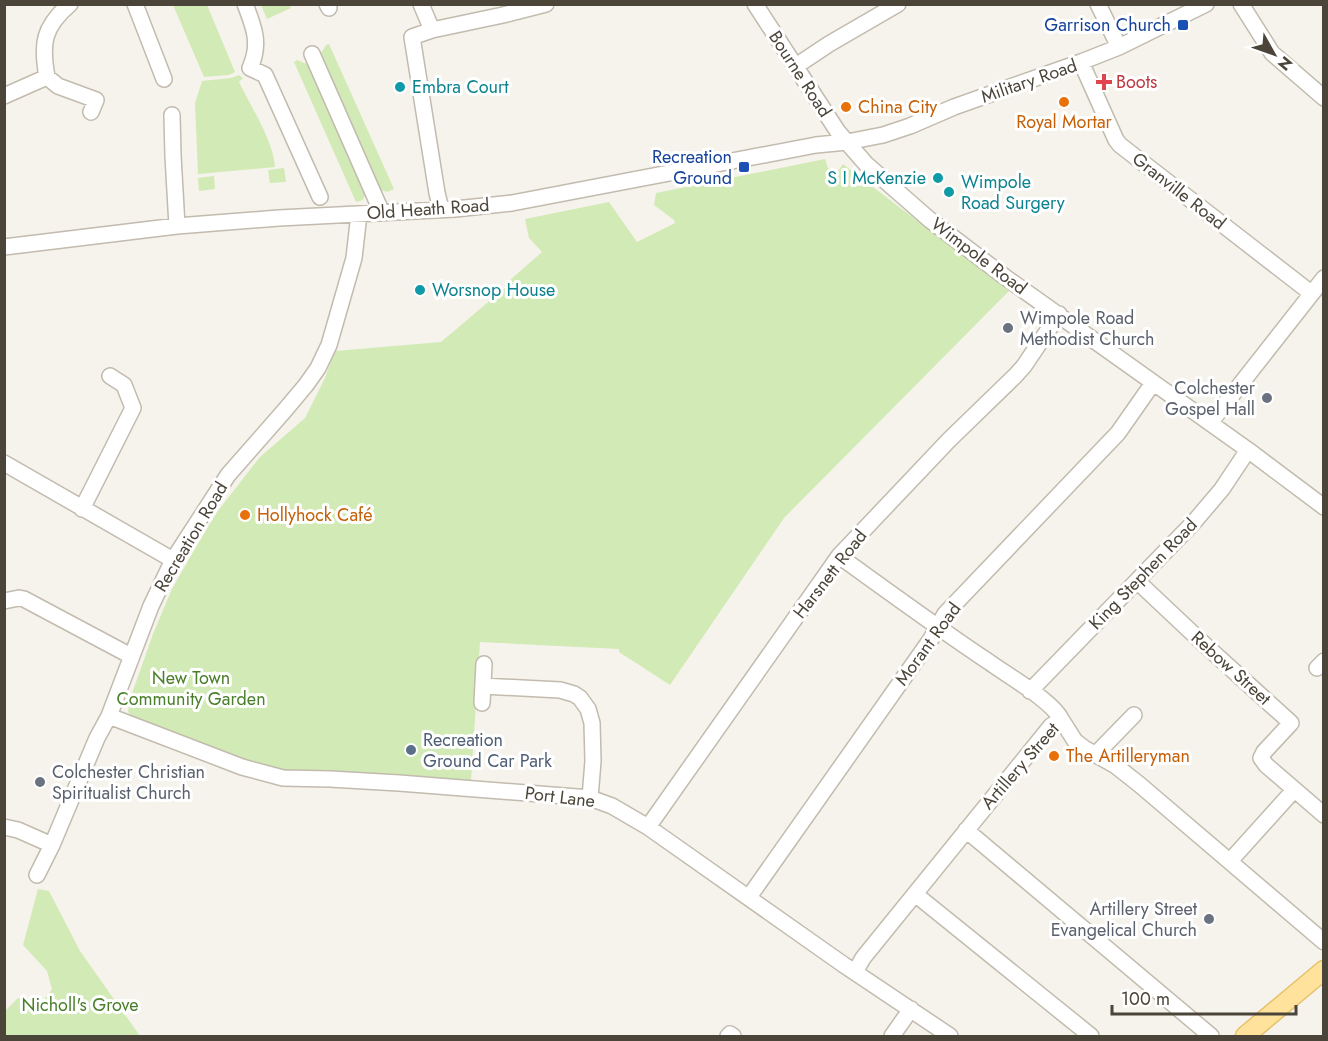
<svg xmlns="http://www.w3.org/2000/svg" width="1328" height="1041" viewBox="0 0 1328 1041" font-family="Jost,sans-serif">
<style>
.green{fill:#d2eab5}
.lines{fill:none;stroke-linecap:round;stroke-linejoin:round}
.minor-casing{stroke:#c2bbae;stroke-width:18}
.major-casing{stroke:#e6c16a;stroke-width:21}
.minor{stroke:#fff;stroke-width:15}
.major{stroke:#ffe39c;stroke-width:18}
.transit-dot{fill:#1a4fb4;stroke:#fff;stroke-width:2}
.health-dot{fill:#e0444e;stroke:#fff;stroke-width:2}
.culture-dot{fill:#0f9aa8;stroke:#fff;stroke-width:2}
.food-dot{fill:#e8710a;stroke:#fff;stroke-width:2}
.worship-dot{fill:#6b7280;stroke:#fff;stroke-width:2}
.service-dot{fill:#5c6f8a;stroke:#fff;stroke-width:2}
.labels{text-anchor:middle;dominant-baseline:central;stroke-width:6;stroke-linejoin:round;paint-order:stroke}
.transit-label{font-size:18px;fill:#164399;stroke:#fff;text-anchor:end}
.street-label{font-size:18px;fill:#4b4439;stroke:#fff}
.health-label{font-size:18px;fill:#be3a42;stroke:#fff;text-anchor:start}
.culture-label{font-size:18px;fill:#0d838f;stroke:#fff;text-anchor:start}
.food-label{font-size:18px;fill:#c56008;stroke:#fff;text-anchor:start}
.worship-label{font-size:18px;fill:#5b616d;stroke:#fff;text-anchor:start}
.park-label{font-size:18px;fill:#4a7f2a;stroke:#fff}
.service-label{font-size:18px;fill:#4e5e75;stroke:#fff;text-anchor:start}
</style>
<rect width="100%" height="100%" fill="#f6f3ec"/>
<path class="green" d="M173,5H207L235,72L229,75L204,77Z
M261,5H289L291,8L267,19Z
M329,44L394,189L387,192L381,190L373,183L320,55L326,45Z
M297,60L312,66L368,188L363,200L356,202L294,62Z
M239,75L243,78L239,82C251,107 273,140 275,167L198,174L195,103L202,81L231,78Z
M825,159L828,168L838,171L843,164L1009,291L784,518L670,685L619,652V649L480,642L471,780L264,769L134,718L128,712L130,699L153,634L172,589L193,552L217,512L260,457L305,418L325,378L335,351L441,342L506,287L509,281L542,252L529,238L525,219L609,202L637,242L675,223L674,220L654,205L656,193Z
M284,168L286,182L270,183L268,170Z
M214,176L215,189L199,191L198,178Z
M38,889L49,891L80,951L140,1036H5V1011L18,998L43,1001L52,989L47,971L23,945Z"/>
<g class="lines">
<g class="minor-casing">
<path id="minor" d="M70,4C43,27 41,44 47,77L58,86L96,100L91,112
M135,4L164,79
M245,4C254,27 261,44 250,68L265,75L320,197
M327,4L329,8
M421,4L432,30L412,37L437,193L441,209
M755,4L838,132L866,164L930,220L1005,277L1248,450L1324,507
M1098,4L1119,47
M1241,4L1272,53L1324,98
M432,30L503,15L546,4
M312,54L382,213
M1081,62L1116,140L1120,145L1311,293
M796,66L829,44L898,4
M4,96L47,77
M172,115L173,156L177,226
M4,247L177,226L279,218L455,209L512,203L816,145L847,142L883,135L910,126L954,107L1081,62L1119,47L1206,4
M1210,423L1324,278
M4,463L173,560
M82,509L133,408L124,385L110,376
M839,556C889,592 938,628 989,662C1007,675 1052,701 1061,719
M1137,581L1205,645L1291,723L1264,752L1261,758L1266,765L1324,815
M4,601L19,598L24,599L131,656
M1317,668L1324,661
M483,686L560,690L574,694L580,698L588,709L592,723L593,761L590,798
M1030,691L1194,522L1222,489L1248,450
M482,703L484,664
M109,716L242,767L283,778L330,779L399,783L590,798L612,806L648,827L844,965L950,1036
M1095,755L1134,715
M4,827L18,830L52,845
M648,827L839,556L949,440L1015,376L1024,366L1059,314
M966,830L1211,1036
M1230,861L1294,790
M37,875L52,845L97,738L109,716L151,606L173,560L228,475L285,410L306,385L318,368L329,345L354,258L359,214
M915,894L1091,1036
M749,897L931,639L945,614L1118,433L1153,383
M855,972L863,958L1051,726L1061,719L1075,741L1084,748L1116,766L1140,785L1324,942
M728,1036L730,1034L733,1036
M892,1036L911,1009"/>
</g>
<g class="major-casing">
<path id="major" d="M1245,1036L1324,970"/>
</g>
<use href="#minor" class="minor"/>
<use href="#major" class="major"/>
</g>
<g class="transit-dot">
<rect x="1177" y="19" width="12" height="12" rx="3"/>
<rect x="738" y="161" width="12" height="12" rx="3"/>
</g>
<path class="health-dot" d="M1101 73h6v6h6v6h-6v6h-6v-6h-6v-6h6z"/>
<g class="culture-dot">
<circle cx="400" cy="87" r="6"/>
<circle cx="938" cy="178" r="6"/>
<circle cx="949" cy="192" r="6"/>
<circle cx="420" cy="290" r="6"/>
</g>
<g class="food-dot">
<circle cx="1064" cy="102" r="6"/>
<circle cx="846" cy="107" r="6"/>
<circle cx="245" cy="515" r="6"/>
<circle cx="1054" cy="756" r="6"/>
</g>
<g class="worship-dot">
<circle cx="1008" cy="328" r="6"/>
<circle cx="1267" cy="398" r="6"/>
<circle cx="40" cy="782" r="6"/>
<circle cx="1209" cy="919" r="6"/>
</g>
<circle class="service-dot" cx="411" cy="750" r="6"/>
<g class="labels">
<g class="transit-label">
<text x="1171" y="25">Garrison Church</text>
<text x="732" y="157">Recreation<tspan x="732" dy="21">Ground</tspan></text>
</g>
<g class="street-label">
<text transform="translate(800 74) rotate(57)">Bourne Road</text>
<text transform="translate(1029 81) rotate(-19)">Military Road</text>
<text transform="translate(1179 191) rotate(38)">Granville Road</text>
<text transform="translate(428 209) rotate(-4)">Old Heath Road</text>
<text transform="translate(979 256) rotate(37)">Wimpole Road</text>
<text transform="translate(191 537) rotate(-59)">Recreation Road</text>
<text transform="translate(830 574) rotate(-52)">Harsnett Road</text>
<text transform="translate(1143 574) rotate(-46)">King Stephen Road</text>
<text transform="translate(928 644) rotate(-54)">Morant Road</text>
<text transform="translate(1231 668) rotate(42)">Rebow Street</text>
<text transform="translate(1020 766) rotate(-49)">Artillery Street</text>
<text transform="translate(560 797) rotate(7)">Port Lane</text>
</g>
<g class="health-label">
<text x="1116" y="82">Boots</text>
</g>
<g class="culture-label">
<text x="412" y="87">Embra Court</text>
<text x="926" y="178" text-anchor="end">S I McKenzie</text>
<text x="961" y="182">Wimpole<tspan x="961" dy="21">Road Surgery</tspan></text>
<text x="432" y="290">Worsnop House</text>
</g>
<g class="food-label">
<text x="858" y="107">China City</text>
<text x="1064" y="122" text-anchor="middle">Royal Mortar</text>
<text x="257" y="515">Hollyhock Café</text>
<text x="1066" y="756">The Artilleryman</text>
</g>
<g class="worship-label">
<text x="1020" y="318">Wimpole Road<tspan x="1020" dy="21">Methodist Church</tspan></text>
<text x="1255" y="388" text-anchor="end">Colchester<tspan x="1255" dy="21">Gospel Hall</tspan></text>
<text x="52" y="772">Colchester Christian<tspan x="52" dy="21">Spiritualist Church</tspan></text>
<text x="1197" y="909" text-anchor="end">Artillery Street<tspan x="1197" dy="21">Evangelical Church</tspan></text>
</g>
<g class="park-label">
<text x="191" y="678">New Town<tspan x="191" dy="21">Community Garden</tspan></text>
<text x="80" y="1005">Nicholl's Grove</text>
</g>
<g class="service-label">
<text x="423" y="740">Recreation<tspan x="423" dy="21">Ground Car Park</tspan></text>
</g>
</g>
<rect width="1328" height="1041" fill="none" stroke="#4b4439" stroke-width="12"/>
<g transform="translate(1274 54) rotate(130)" stroke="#ffffff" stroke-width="4.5" paint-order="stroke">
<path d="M0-4.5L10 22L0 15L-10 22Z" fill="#4b4439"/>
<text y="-9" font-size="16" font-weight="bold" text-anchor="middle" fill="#4b4439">N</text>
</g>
<path d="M1112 1005v9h184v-9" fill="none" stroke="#4b4439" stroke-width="3"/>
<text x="1121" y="1005" font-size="18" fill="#4b4439" stroke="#ffffff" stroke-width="4.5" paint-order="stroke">100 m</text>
</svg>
